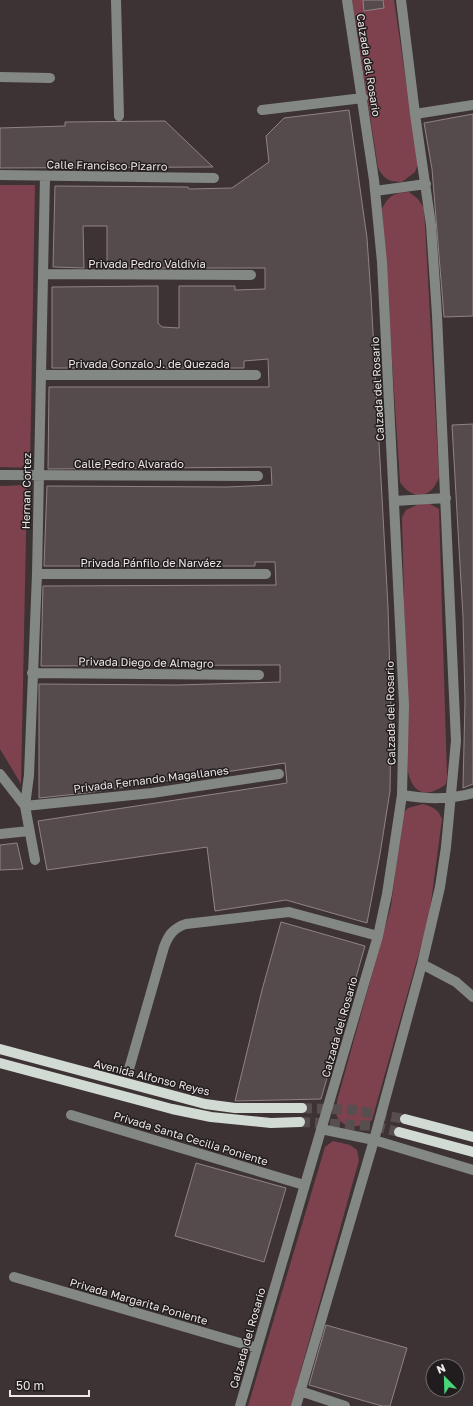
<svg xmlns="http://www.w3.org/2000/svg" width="473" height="1406" viewBox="0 0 473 1406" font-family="'Golos Text',sans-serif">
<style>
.green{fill:#7d424d}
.building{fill:#564b4c;stroke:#908385}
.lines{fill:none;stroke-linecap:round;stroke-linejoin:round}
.major-tunnel{stroke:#584e4f;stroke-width:10;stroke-dasharray:10 5;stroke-linecap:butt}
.minor{stroke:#848885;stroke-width:10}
.major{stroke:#d2dad4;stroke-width:10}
.labels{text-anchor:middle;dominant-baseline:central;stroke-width:3;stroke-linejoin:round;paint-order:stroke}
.street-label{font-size:11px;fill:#eee7e8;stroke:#211c1d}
</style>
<rect width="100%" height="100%" fill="#3d3334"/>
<path class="green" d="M352,0H394L418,164L415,172L402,182C389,182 384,179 378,168Z
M0,185H35L30,468L0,467Z
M409,192L418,199L424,208L439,477C432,499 412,501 400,482L382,209C389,195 394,193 409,192Z
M27,485L21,784L0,749V486Z
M421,503L430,504L439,509L447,777L446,784C428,798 413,795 408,772L402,517L406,510Z
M423,804C433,807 438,809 442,819L429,917L372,1120C362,1128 341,1130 336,1114C335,1111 337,1105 337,1101L391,906L403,813L408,808Z
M333,1141L350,1145L357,1150L359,1160L291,1406H248L325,1147Z"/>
<path class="building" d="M363,0H383L384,8L364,11Z
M349,110L367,238L371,296L388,607L391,711L390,791L380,854L367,923L286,900L215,911L207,847L47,870L38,821L287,783L285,763L86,793L39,798V684L177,685L280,682V665L41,666L43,586L276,585L275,562H255V566H44L47,486L227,487L272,485L271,467L48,469L49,387H269L268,359L244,361V368H52V287L158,286V323L162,327L179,328V286H235V290L265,289V268H107V226H83L84,268L53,267L55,186L188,187L189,189L232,188L269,162L266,136L284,118Z
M473,114V316L444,317L432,169L424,123Z
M165,121L213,167L0,168V128L65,126V122Z
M473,424V784L463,788L465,701L463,617L452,425Z
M17,843L23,869L0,870V845Z
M281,922L365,946L321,1099L235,1101L262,990Z
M196,1163L286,1188L264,1262L175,1236Z
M326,1325L407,1348L390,1406H382L309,1385Z"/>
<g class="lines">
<path class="major-tunnel" d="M302,1108L353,1110L405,1119
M300,1122L373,1126L399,1132"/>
<path class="minor" d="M116,0L119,116
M0,77L50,78
M262,110L363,98
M415,114L473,105
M0,175L214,178
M45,176L37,574L29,775L25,806L152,793L279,774
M375,191L426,184
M43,274L251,275
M41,375H256
M0,475L258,476
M394,501L446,498
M37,574H266
M32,673L259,675
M0,774L25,806L35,860
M402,795C427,799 449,800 473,793
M0,834L29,831
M422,964L456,982L473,997
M129,1069L164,947C168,936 173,928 186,924L289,912L378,936
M71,1115L304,1185
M321,1129L374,1140L473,1170
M14,1277L257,1348
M300,1391L345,1406
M240,1406L378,936L387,894L402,795L404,705L382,262L374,180L347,0
M296,1406L374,1140L422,964L440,887L446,847L456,741L437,315L431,225L415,114L401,0"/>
<path class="major" d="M0,1049L205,1104L235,1108H302
M0,1063L172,1109L211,1117L271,1123L300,1122
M405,1119L473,1137
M399,1132L473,1152"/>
</g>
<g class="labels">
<g class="street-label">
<text transform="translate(369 65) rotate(81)">Calzada del Rosario</text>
<text transform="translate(107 165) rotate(1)">Calle Francisco Pizarro</text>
<text x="147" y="263">Privada Pedro Valdivia</text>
<text x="149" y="363">Privada Gonzalo J. de Quezada</text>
<text transform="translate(377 389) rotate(-93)">Calzada del Rosario</text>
<text x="129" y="463">Calle Pedro Alvarado</text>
<text transform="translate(26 491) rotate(-89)">Hernan Cortez</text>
<text x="151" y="562">Privada Pánfilo de Narváez</text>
<text transform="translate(146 662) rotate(1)">Privada Diego de Almagro</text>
<text transform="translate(390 713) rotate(-91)">Calzada del Rosario</text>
<text transform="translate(151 779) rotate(-7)">Privada Fernando Magallanes</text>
<text transform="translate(339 1027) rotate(-74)">Calzada del Rosario</text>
<text transform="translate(152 1077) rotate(14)">Avenida Alfonso Reyes</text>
<text transform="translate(191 1138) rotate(17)">Privada Santa Cecilia Poniente</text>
<text transform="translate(139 1301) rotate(16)">Privada Margarita Poniente</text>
<text transform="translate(247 1338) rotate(-74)">Calzada del Rosario</text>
</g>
</g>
<g transform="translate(445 1378) rotate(337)"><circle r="19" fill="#211c1d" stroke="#736d6e"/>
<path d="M0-3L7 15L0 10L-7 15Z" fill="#47d779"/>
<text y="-6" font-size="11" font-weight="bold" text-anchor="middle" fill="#eee7e8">N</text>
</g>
<path d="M10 1390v6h79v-6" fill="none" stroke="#eee7e8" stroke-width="2"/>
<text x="16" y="1390" font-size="12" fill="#eee7e8" stroke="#211c1d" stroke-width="3" paint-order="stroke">50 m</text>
</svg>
